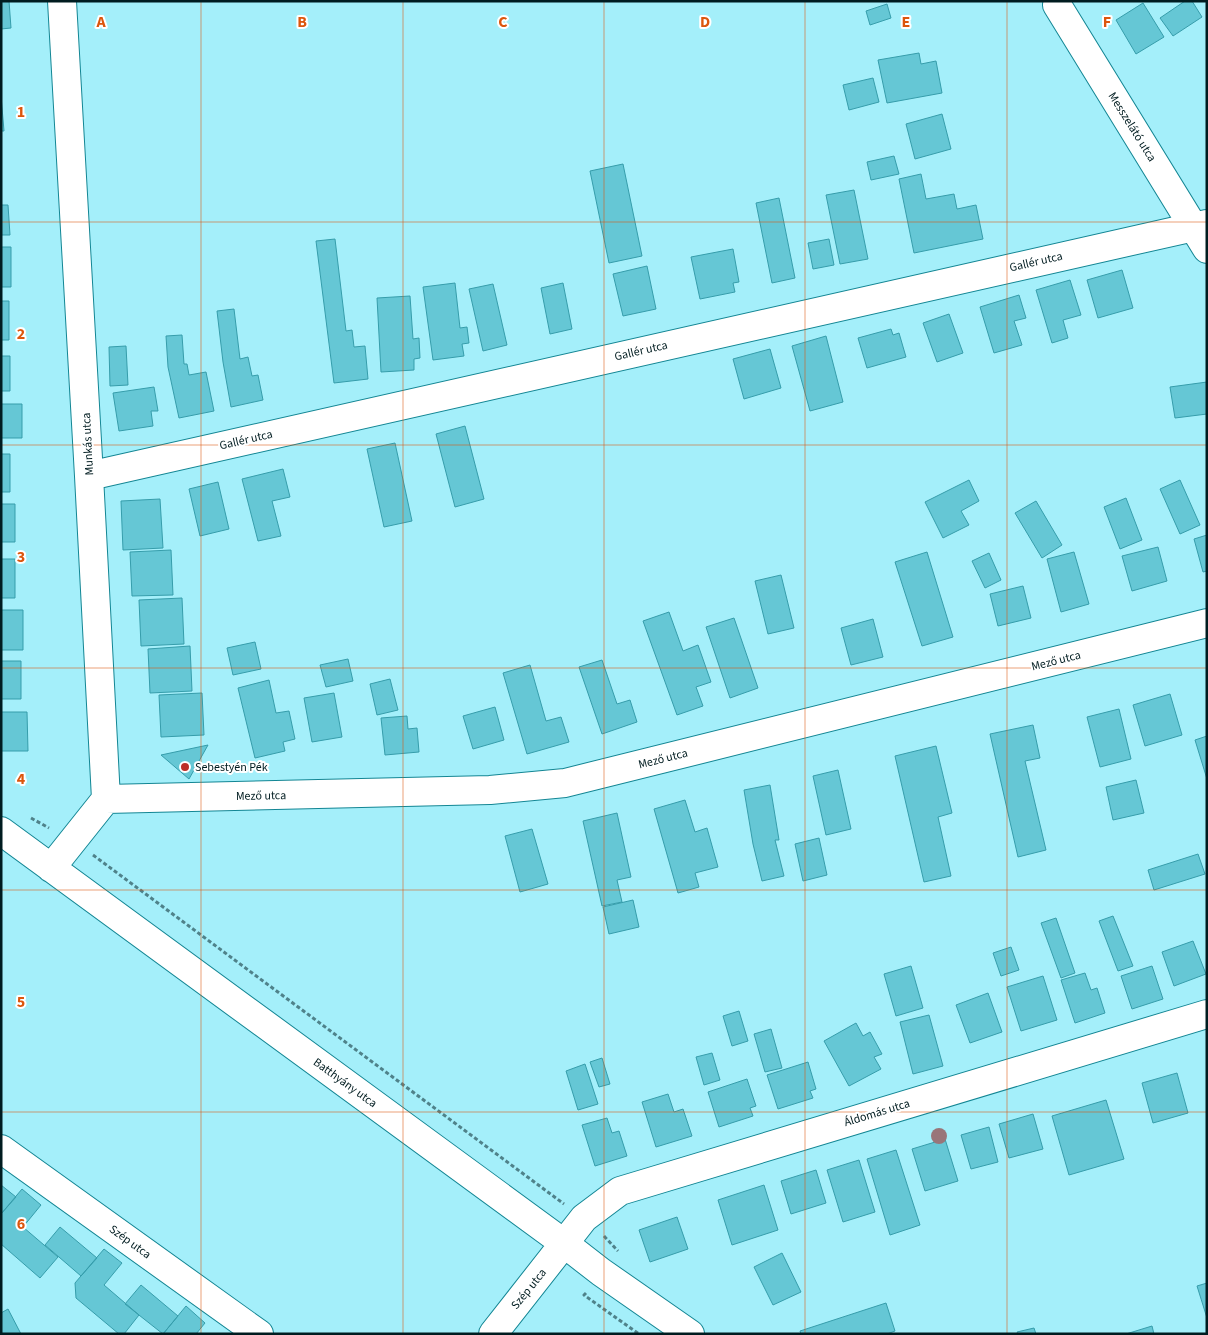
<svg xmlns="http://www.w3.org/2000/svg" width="1208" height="1335" viewBox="0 0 1208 1335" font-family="'Source Sans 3',sans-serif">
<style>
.building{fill:#65c7d5;stroke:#369dab}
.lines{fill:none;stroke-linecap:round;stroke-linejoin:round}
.minor-casing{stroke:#138694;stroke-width:30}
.path{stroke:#4f828a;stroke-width:3;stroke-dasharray:4 2.5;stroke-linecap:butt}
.minor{stroke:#fff;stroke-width:28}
.tree{fill:#997579}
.grid{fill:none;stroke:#dc560d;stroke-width:1;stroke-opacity:0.55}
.poi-dot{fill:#bc2e27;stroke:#fff;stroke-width:2}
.labels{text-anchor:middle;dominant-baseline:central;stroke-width:4;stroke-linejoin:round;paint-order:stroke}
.street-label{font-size:12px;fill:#001c20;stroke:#fff}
.poi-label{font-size:12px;fill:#001c20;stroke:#fff;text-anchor:start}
.grid-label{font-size:16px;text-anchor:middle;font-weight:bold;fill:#dc560d;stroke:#fff;stroke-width:4;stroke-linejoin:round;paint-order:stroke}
</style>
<rect width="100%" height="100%" fill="#a4effa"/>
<path class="building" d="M1,1H9L11,28L1,29Z
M1185,1H1192L1202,17L1173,36L1160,18Z
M1143,3L1164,37L1136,54L1116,20Z
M887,4L891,18L870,25L866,11Z
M919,53L921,64L936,61L942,93L887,103L878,60Z
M873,78L879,102L849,110L843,85Z
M1,96L4,131H1Z
M942,114L951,149L915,159L906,124Z
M894,156L899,174L871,180L867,162Z
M623,164L642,256L609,263L590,171Z
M921,174L926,199L954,194L957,209L976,205L983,239L914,253L899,179Z
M854,190L868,259L840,264L826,195Z
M779,198L795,278L772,283L756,203Z
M1,205H8L10,235H1Z
M335,239L346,331L352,330L354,347L365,346L368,379L334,383L316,241Z
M829,239L834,265L813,269L808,243Z
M1,247H11V287H1Z
M733,249L739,282L733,283L735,292L700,299L691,257Z
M647,266L656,309L623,316L613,274Z
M1122,270L1133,308L1098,318L1087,280Z
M1070,280L1081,315L1063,320L1068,338L1052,343L1036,290Z
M455,283L460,328L467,327L469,343L462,344L464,356L433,360L423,287Z
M563,283L572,329L550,334L541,288Z
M493,284L507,345L483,351L469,289Z
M1019,295L1026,318L1014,321L1022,345L994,353L980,307Z
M410,296L413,339L419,338L420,358L414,359V370L381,372L377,298Z
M1,301H9V340H1Z
M234,309L240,359L248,357L252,376L258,375L263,400L231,407L223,362L217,311Z
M949,314L963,353L937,362L923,323Z
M891,329L893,335L899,333L906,357L867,368L858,338Z
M182,335L184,364H187L189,375L206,372L214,411L179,418L168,367L166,336Z
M826,336L843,402L810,411L792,346Z
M126,346L128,385L110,386L109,347Z
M770,349L781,388L744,399L733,359Z
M1,356H10V391H1Z
M1207,382V414L1175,418L1170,387Z
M154,387L158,411H151L153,426L119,431L113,393Z
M1,404H22V438H1Z
M465,426L484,499L455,507L436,434Z
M395,443L412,521L384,527L367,449Z
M1,454H10V492H1Z
M283,469L290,497L272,501L281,536L258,541L242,479Z
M969,480L979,501L961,511L969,525L943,538L925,502Z
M1180,480L1200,525L1180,534L1160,489Z
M218,482L229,529L200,536L189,489Z
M1126,498L1142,540L1120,549L1104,507Z
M160,499L163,548L123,550L121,501Z
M1036,501L1062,545L1042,558L1015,513Z
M1,504H15V542H1Z
M1207,535V571L1203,572L1194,539Z
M1158,547L1167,581L1132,591L1122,556Z
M171,550L173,595L132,596L130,552Z
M927,552L953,637L922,646L895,562Z
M1074,552L1089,604L1061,612L1047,559Z
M989,553L1001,580L985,588L972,561Z
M1,559H15V598H1Z
M781,575L794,628L768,634L755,581Z
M1023,586L1031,618L998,626L990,594Z
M182,598L184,644L141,646L139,600Z
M1,610H23V650H1Z
M669,612L683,651L698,645L711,682L696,687L703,706L677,715L643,621Z
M734,618L758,688L730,698L706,627Z
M873,619L883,657L851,665L841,628Z
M255,642L261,669L233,675L227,648Z
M190,646L192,691L150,693L148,649Z
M348,659L353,681L326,687L320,665Z
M602,660L617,704L630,700L637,722L602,734L579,667Z
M1,661H21V699H1Z
M530,665L546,721L561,717L569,742L527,754L503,673Z
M390,679L398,710L377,715L370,684Z
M269,680L276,713L289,711L295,739L283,742L285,751L255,758L238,688Z
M202,693L204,735L161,737L159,695Z
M334,693L342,737L312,742L304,698Z
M1170,694L1182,735L1145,746L1133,705Z
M495,707L504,740L473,749L463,716Z
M1119,709L1131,759L1100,767L1087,717Z
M1,712H27L28,751H1Z
M407,716L408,729L417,728L419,752L385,755L381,718Z
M1033,725L1040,758L1025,761L1046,850L1018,857L990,734Z
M1207,736V779L1195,740Z
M208,745L189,779L161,755Z
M936,746L952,813L938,817L951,876L924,882L895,756Z
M838,770L851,829L826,835L813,776Z
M1136,780L1144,813L1113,820L1106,787Z
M770,785L779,840H775L784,876L762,881L753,844L744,790Z
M685,800L695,832L707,828L718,867L695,873L699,887L678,893L654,809Z
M617,813L631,877L617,880L622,902L602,906L583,821Z
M532,829L548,884L520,892L505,836Z
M819,838L827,875L803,881L795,844Z
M1198,854L1205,874L1154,890L1148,870Z
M633,900L639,927L609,934L603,907Z
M1113,916L1133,966L1118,971L1099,921Z
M1056,918L1075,973L1061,978L1041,923Z
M1193,941L1206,974L1174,986L1162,952Z
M1011,947L1019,970L1001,976L993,953Z
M911,966L923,1008L896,1016L884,974Z
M1152,966L1163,999L1132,1009L1121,976Z
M1085,973L1091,990L1097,988L1105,1013L1075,1023L1061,980Z
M1043,976L1057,1020L1021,1031L1007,987Z
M988,993L1002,1032L970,1043L956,1005Z
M739,1011L748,1041L732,1046L723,1016Z
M929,1015L943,1066L913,1074L900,1022Z
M856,1023L863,1036L870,1032L882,1054L874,1057L881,1069L849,1086L824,1041Z
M771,1029L782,1068L765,1072L754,1034Z
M712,1053L720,1080L704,1085L696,1057Z
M602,1058L610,1084L599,1087L590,1062Z
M808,1062L816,1089L810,1091L813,1098L778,1109L767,1075Z
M585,1064L598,1104L578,1110L566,1071Z
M1177,1073L1188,1113L1153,1123L1142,1083Z
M747,1079L756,1106L750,1108L753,1116L719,1127L708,1092Z
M668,1094L674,1112L683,1109L692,1136L656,1147L642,1102Z
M1106,1100L1124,1159L1069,1175L1052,1116Z
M1033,1114L1043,1149L1009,1158L999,1124Z
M607,1118L612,1133L619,1131L627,1156L595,1166L582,1125Z
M989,1127L998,1162L971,1169L961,1135Z
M945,1139L958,1181L925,1191L912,1149Z
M896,1150L920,1225L890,1235L867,1159Z
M859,1160L875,1212L843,1222L827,1170Z
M816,1170L826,1203L791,1214L781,1181Z
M1,1185L16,1197L1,1214Z
M764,1185L778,1230L732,1245L718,1200Z
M22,1189L41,1205L23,1227L58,1257L40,1278L1,1244V1214Z
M677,1217L688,1249L650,1262L639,1230Z
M60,1227L97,1258L81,1276L45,1245Z
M104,1249L122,1263L104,1285L139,1315L124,1334H119L76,1298L75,1283Z
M782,1253L801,1292L773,1305L754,1267Z
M1207,1283V1318L1197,1286Z
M141,1285L178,1316L163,1334L125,1304Z
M886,1303L895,1331L887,1334H801L800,1331Z
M186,1306L205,1323L196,1334H163Z
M8,1309L21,1334H1V1313Z
M1152,1326L1154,1334H1126Z
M1034,1328L1036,1334H1018L1017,1332Z"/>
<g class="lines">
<g class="minor-casing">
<path id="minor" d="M1057,5L1207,249
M89,476L1207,224
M106,799L490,790L565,783L1207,623
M1,831L565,1244L601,1272L690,1334
M51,868L106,799L89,476L62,1
M1,1149L259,1334
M493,1334L584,1218L620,1191L1207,1014"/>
</g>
<path class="path" d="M31,818L49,828
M93,855L564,1204
M604,1236L618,1251
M586,1293L584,1295L639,1334"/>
<use href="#minor" class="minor"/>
</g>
<circle class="tree" cx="939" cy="1136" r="8"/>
<path class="grid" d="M201,1V1334M403,1V1334M604,1V1334M805,1V1334M1007,1V1334M1,222H1207M1,445H1207M1,668H1207M1,890H1207M1,1112H1207"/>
<circle class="poi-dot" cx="185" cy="767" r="5"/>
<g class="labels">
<g class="street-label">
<text transform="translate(1132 127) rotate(58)">Messzelátó utca</text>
<text transform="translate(1036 262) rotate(-13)">Gallér utca</text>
<text transform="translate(641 351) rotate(-13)">Gallér utca</text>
<text transform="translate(246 440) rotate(-13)">Gallér utca</text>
<text transform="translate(88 444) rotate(-93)">Munkás utca</text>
<text transform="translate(1056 661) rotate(-14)">Mező utca</text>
<text transform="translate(663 759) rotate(-14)">Mező utca</text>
<text transform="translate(261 796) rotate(-1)">Mező utca</text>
<text transform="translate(345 1083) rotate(36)">Batthyány utca</text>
<text transform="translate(877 1113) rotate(-17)">Áldomás utca</text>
<text transform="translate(130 1242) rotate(36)">Szép utca</text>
<text transform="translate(529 1289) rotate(-51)">Szép utca</text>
</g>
<g class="poi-label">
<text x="195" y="767">Sebestyén Pék</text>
</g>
</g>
<g class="grid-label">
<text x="101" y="27">A</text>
<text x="302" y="27">B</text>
<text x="503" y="27">C</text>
<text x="705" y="27">D</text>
<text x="906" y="27">E</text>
<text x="1107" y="27">F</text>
<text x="21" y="117">1</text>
<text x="21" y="339">2</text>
<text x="21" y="562">3</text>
<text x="21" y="784">4</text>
<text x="21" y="1007">5</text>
<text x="21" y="1229">6</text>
</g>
<rect width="1208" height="1335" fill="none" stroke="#001c20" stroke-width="5"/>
</svg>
